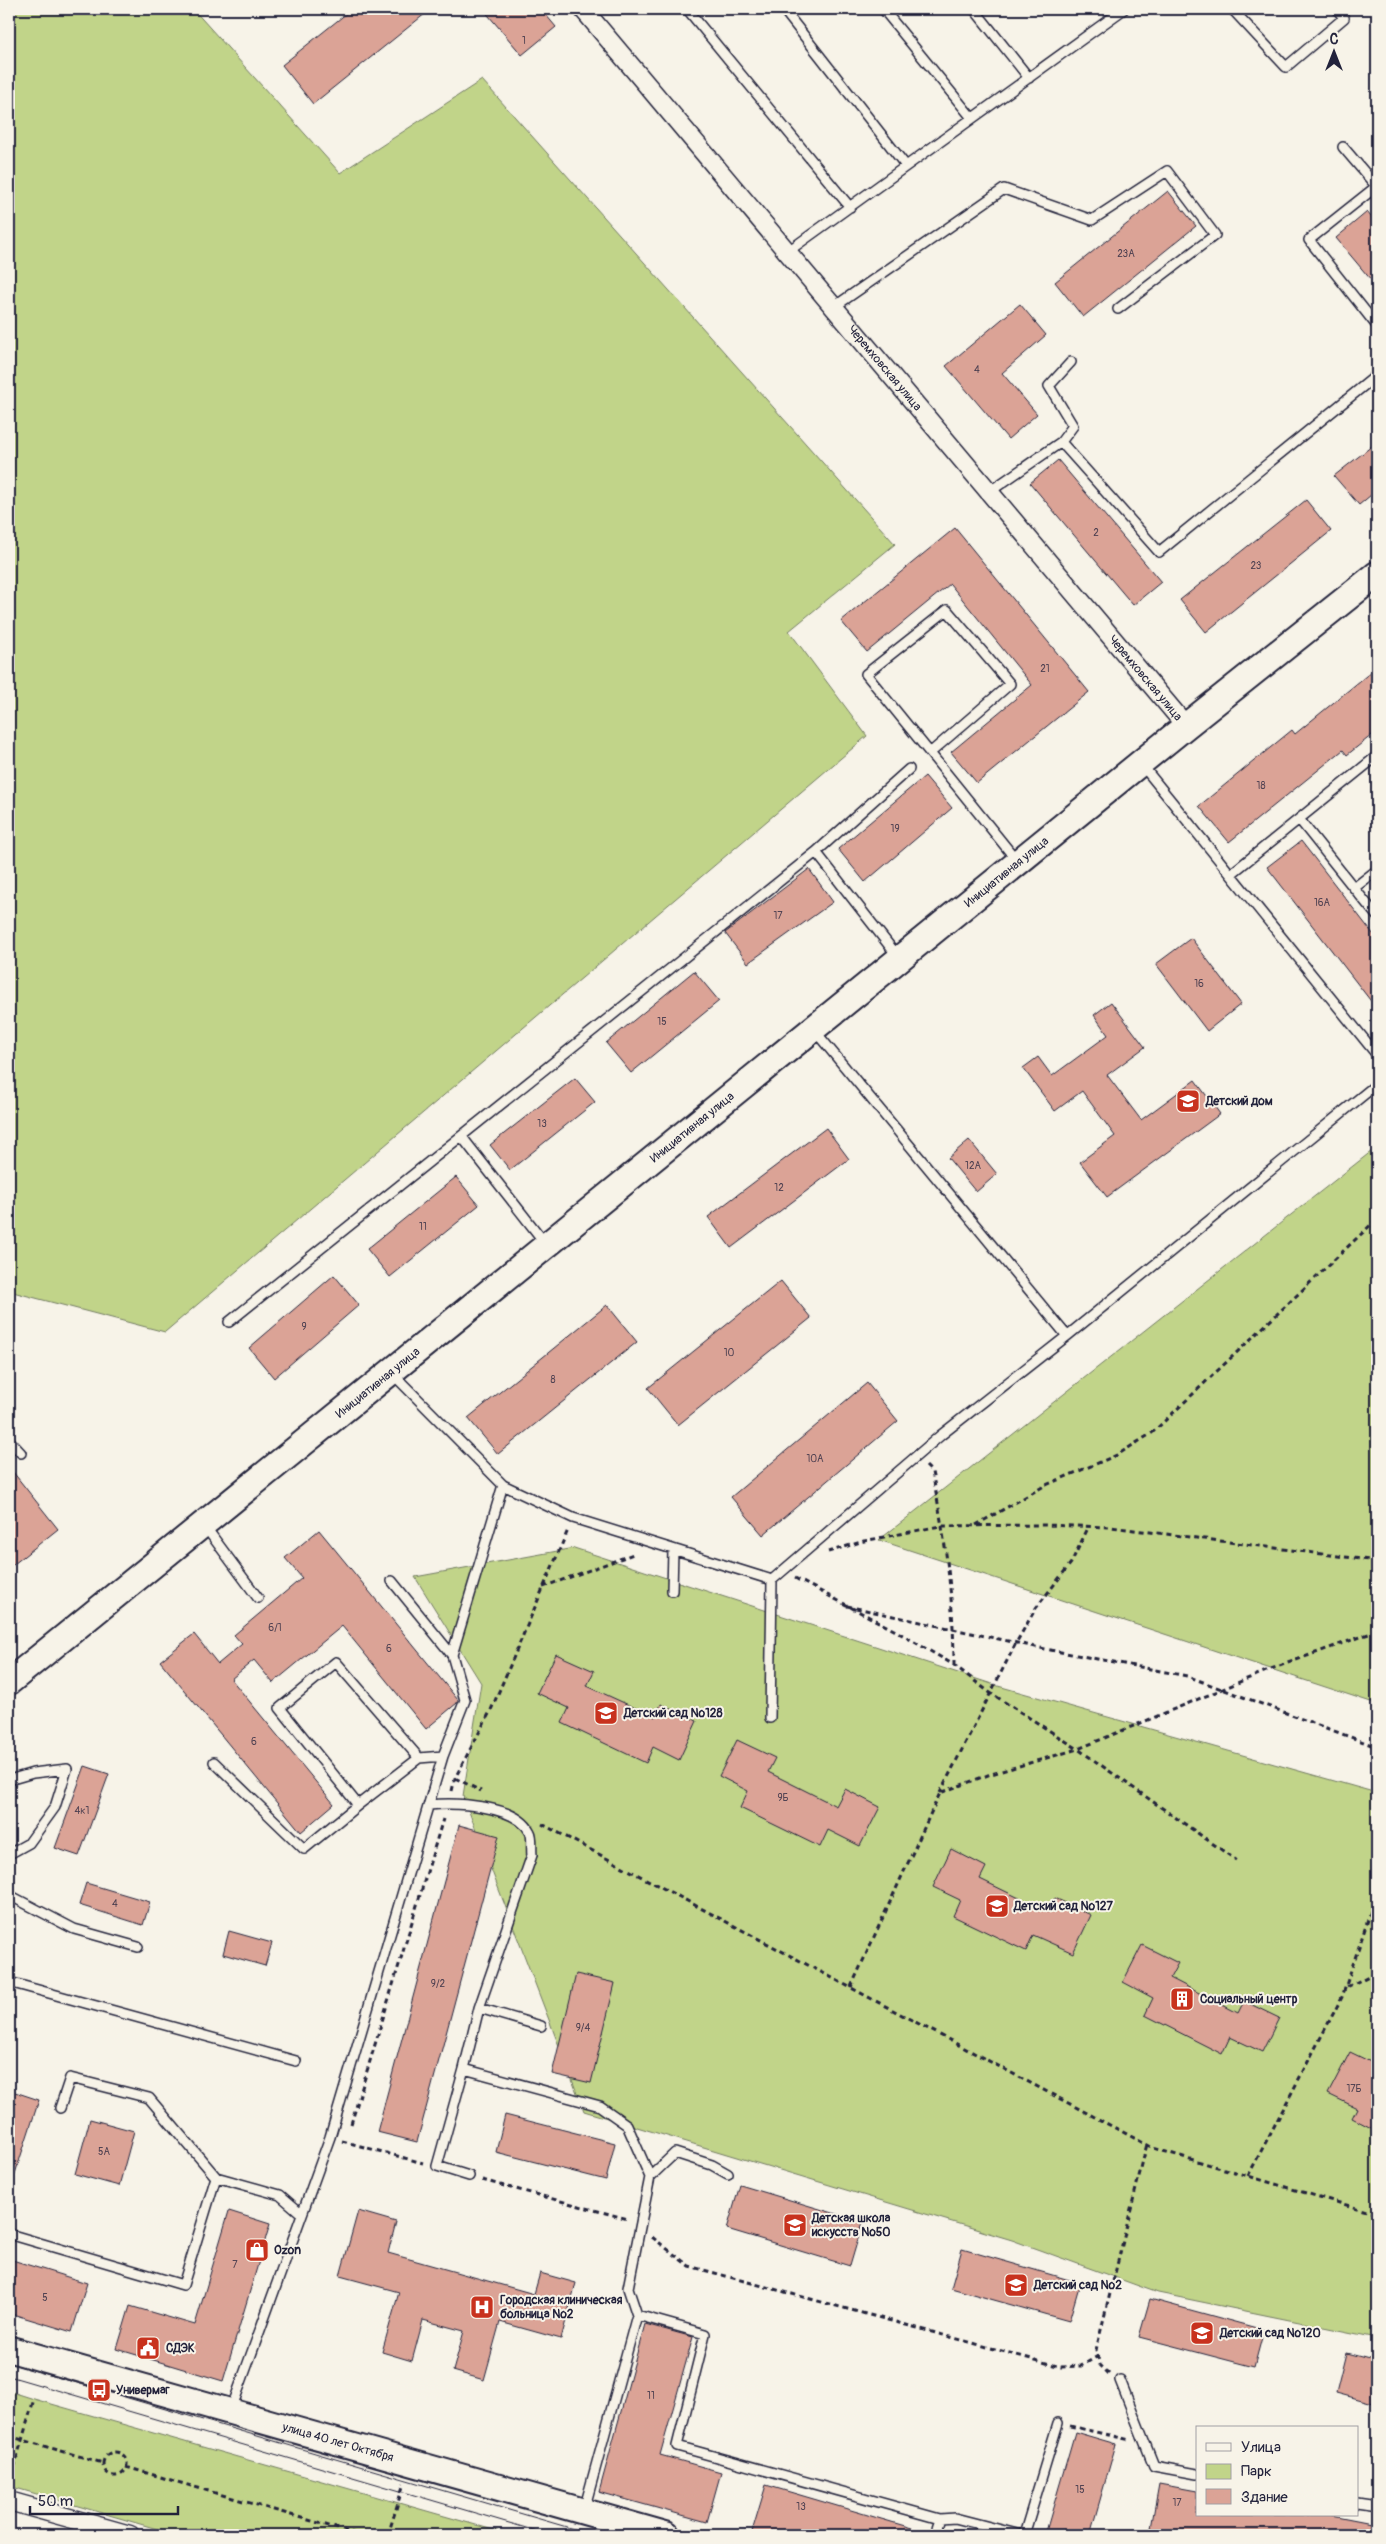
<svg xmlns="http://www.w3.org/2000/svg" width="1386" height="2544" viewBox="0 0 1386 2544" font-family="Pangolin,sans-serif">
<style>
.green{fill:#c1d489;stroke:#727b62}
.building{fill:#dba396;stroke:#22223b}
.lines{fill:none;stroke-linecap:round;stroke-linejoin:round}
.lane-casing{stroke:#22223b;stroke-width:12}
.street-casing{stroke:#22223b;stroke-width:21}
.secondary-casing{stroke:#22223b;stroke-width:29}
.path{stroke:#22223b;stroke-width:3;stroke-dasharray:5 4;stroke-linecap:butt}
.lane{stroke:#f7f3e8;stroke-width:9}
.street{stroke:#f7f3e8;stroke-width:18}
.secondary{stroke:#f7f3e8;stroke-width:25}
.tram{stroke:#22223b;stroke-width:1}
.labels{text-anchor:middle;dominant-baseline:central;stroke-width:4;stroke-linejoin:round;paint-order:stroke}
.number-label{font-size:10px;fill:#504252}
.street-label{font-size:12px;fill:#22223b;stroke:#f7f3e8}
.poi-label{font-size:12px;font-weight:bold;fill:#22223b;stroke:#f7f3e8;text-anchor:start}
</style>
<rect width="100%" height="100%" fill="#f7f3e8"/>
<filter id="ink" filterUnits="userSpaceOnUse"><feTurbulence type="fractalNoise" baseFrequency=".02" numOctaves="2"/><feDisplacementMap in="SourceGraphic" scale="10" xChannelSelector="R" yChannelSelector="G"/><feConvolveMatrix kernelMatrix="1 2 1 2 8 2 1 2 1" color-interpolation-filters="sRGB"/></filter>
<g filter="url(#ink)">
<path class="green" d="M9,9H193L340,173L482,80L895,544L789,631L867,736L165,1332L9,1291Z
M1377,1147V1704L879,1540Z
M574,1548L998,1686L1377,1793V2338L1158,2293L1012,2240L584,2111L463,1796L481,1683L415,1577Z
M9,2391L34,2399L511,2535H178L9,2486Z"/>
<path class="building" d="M352,9H431L313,104L282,65Z
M483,9H541L556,27L522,55Z
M1168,191L1196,226L1083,317L1055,282Z
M1367,212L1377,224V287L1336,238Z
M1020,304L1046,335L1002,373L1037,414L1008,439L946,366Z
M1377,442V490L1359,505L1334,476Z
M1058,460L1161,582L1133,605L1030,483Z
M1306,500L1331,531L1206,632L1180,600Z
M955,528L1089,692L977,783L951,752L1032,685L950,584L867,652L841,621Z
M1377,667V731L1347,755L1343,750L1229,842L1199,806L1292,730L1295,734Z
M925,776L952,808L865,882L838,849Z
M1301,841L1377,939V1009L1267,867Z
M809,869L833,902L748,963L725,933Z
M1191,938L1241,1004L1207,1031L1156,964Z
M694,971L719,1001L631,1073L606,1043Z
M1111,1002L1145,1047L1107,1075L1141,1120L1195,1080L1220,1114L1107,1197L1080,1162L1115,1136L1082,1091L1055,1111L1023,1068L1038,1057L1052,1076L1108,1035L1094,1015Z
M575,1078L595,1102L510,1170L490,1145Z
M826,1128L849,1159L731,1248L708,1217Z
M969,1140L997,1174L976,1192L948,1158Z
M456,1177L479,1205L390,1277L367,1249Z
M334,1275L359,1305L274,1378L249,1348Z
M781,1281L811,1318L678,1425L648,1388Z
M607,1305L637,1342L498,1454L468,1418Z
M867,1383L898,1421L763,1535L731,1497Z
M9,1467L58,1529L9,1568Z
M319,1530L458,1700L457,1703L426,1729L342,1626L273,1683L254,1660L231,1679L334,1804L301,1832L160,1661L194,1634L218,1664L242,1644L234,1635L302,1578L285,1558Z
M556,1654L594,1671L587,1686L655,1717L661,1704L697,1721L679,1760L653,1747L646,1763L562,1723L569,1708L537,1693Z
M737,1740L775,1758L768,1772L836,1806L845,1789L880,1807L860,1846L828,1830L820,1847L740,1808L748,1791L719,1776Z
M85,1766L109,1774L79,1856L55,1848Z
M459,1825L499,1836L417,2142L377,2132Z
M951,1849L986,1867L980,1879L1048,1912L1055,1898L1091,1915L1073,1953L1033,1935L1026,1951L953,1916L960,1900L933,1887Z
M86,1883L150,1902L143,1925L79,1905Z
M229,1931L272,1943L265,1966L223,1954Z
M1142,1945L1178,1963L1170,1978L1238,2013L1244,2001L1279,2018L1262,2052L1230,2037L1222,2054L1145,2015L1153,1998L1123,1982Z
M576,1974L615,1983L591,2083L552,2074Z
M1350,2052L1377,2065V2131L1352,2118L1357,2108L1328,2094Z
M9,2090L39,2100L12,2183H9Z
M505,2115L615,2143L606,2180L496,2152Z
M90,2119L134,2131L119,2186L75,2174Z
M740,2185L863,2222L850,2266L727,2229Z
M229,2211L270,2224L223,2381L117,2349L130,2306L195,2325Z
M358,2211L396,2222L388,2253L534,2294L540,2273L576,2283L561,2339L500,2322L484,2380L453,2371L464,2331L423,2320L412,2361L382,2352L399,2292L340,2276Z
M962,2249L1080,2283L1069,2321L951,2288Z
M9,2259L87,2283L72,2332L9,2313Z
M1150,2299L1264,2330L1254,2367L1139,2337Z
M645,2324L693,2337L660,2455L721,2472L707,2522L599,2492Z
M1346,2353L1377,2361V2404L1336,2393Z
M1075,2432L1116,2444L1090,2535H1045Z
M1159,2484L1197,2491V2515H1331L1377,2524V2535H1191L1151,2528Z
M766,2485L922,2531L921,2535H751Z"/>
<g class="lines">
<g class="lane-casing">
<path id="lane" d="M687,9L850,207
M783,9L906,166
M883,9L972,118
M974,9L1029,78
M1232,9L1286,67L1344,18L1337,9
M1343,147L1377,187
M1377,186L1309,240L1377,326
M787,252L1124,9
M834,307L1004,189L1092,220L1167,171L1215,235L1118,309
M1061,442L1073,426L1049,386L1071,362
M989,492L1061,442L1159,552L1377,375
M930,753L866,674L947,610L1010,684L930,753L1018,862
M1142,765L1377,1055
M1299,819L1354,888
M1377,870L1354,888L1377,916
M1231,874L1377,756
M899,958L816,852L909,769
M462,1137L545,1243
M229,1322L816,852
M1067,1336L1377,1084
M9,1440L21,1453
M503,1485L573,1518L772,1580L941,1435L1067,1336L815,1031
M204,1525L258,1598
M392,1581L452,1655
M672,1591L673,1550
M770,1718L772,1580
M419,1758L358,1805L280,1708L336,1662L419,1758L443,1756
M214,1762L304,1849L358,1805
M9,1780L33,1773L67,1769L55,1807L29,1843L9,1854
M429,1805C455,1802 517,1805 530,1832C533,1837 531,1849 532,1855L479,2008L464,2069L600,2106L627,2125L650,2177L628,2288L637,2315
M9,1890L11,1896L74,1929L138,1947
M9,1982L296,2061
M479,2008L541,2026
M464,2069L437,2166L469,2176
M60,2108L70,2078L149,2098L216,2177
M650,2177L675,2153L712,2165L728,2174
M9,2234L183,2285L216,2177L280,2195L302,2214
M1120,2380L1154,2466L1197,2474
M231,2410L330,2137L443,1756L465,1700L452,1655L503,1485L392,1373
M1357,2503L1377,2506
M584,2510L637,2315L705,2334L677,2446L940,2519L955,2518L1021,2535
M935,2535L940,2519
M1024,2535L1058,2423"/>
</g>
<g class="street-casing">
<g id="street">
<path id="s1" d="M583,9L1186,726"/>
<path d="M9,2501L130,2535"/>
</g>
</g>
<g class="secondary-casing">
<g id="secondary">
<path id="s2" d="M9,1682L1186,726L1377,574"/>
<path id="s3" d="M9,2349L667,2535"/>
</g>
</g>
<path class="path" d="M926,1466L932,1472C945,1536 954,1601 954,1665
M976,1525L1046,1485L1117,1455L1152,1433L1377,1219
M828,1552L864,1541L940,1526L1042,1525L1111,1527L1377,1561
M795,1578L894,1630L954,1665L989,1692L1078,1749L1236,1860
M543,1587L636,1553
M847,1606L1045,1649L1187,1676L1377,1747
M455,1778L481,1791
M452,1791L455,1778L491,1710L568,1530
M940,1793L1016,1643L1036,1608L1071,1563L1089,1526
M542,1824L1153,2148L1377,2214
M851,1987L940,1793L988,1775L1078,1749L1271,1669L1377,1631
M1347,1987L1377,1972
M351,2124L443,1819
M342,2141L423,2163
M1248,2176L1342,1997L1377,1893
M482,2180L628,2219
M652,2237L689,2266L1061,2367L1081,2366L1098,2356
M1109,2374L1100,2365L1096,2350L1147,2144
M1070,2426L1130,2440
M9,2436L103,2463
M103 2464a12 12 0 1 1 24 0a12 12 0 1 1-24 0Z
M126,2467L360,2535
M9,2485L34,2399
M388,2535L404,2483"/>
<use href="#lane" class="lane"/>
<use href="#street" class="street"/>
<use href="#secondary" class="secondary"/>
<path class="tram" d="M9,2363L594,2535
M9,2376L550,2535"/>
</g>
</g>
<defs>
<g id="school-square" transform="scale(1.25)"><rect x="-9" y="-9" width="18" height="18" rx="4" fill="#c8321e" stroke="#f7f3e8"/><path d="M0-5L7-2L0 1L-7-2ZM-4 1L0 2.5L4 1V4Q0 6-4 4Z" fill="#fff"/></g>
<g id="building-square" transform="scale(1.25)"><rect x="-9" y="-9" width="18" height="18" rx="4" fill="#c8321e" stroke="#f7f3e8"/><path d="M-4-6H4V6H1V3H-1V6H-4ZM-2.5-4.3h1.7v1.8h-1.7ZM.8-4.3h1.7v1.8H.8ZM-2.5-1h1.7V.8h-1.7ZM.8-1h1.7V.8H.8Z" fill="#fff"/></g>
<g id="shop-square" transform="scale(1.25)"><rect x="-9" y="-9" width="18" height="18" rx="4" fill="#c8321e" stroke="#f7f3e8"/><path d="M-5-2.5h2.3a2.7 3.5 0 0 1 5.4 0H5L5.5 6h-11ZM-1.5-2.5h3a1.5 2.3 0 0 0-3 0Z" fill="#fff"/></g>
<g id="hospital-square" transform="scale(1.25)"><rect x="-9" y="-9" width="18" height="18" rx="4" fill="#c8321e" stroke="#f7f3e8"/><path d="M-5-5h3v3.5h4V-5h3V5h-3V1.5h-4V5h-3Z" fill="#fff"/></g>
<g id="civic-square" transform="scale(1.25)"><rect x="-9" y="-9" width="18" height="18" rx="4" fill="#c8321e" stroke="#f7f3e8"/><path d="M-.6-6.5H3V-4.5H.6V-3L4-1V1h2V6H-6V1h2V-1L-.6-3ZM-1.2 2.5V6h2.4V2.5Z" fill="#fff"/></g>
<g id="bus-square" transform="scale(1.25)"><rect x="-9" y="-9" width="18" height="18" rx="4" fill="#c8321e" stroke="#f7f3e8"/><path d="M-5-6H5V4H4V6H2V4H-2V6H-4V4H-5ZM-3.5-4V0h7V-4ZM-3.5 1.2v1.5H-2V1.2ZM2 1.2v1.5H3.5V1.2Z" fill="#fff"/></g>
</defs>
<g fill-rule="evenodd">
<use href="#school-square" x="1188" y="1101"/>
<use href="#school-square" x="606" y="1713"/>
<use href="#school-square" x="997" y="1906"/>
<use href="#building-square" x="1182" y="1999"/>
<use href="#school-square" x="795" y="2225"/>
<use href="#shop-square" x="257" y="2250"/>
<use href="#school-square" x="1016" y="2285"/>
<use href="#hospital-square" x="482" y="2307"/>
<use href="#school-square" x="1202" y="2333"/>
<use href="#civic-square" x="148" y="2348"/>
<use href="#bus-square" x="99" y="2390"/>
</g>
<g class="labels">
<g class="number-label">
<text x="524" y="41">1</text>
<text x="1126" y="254">23А</text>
<text x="977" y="370">4</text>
<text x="1096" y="533">2</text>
<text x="1256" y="566">23</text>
<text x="1045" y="669">21</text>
<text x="1261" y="786">18</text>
<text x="895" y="829">19</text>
<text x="1322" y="903">16А</text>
<text x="778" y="916">17</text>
<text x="1199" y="984">16</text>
<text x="662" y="1022">15</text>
<text x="542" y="1124">13</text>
<text x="973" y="1166">12А</text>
<text x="779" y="1188">12</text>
<text x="423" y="1227">11</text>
<text x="304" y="1327">9</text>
<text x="729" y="1353">10</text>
<text x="553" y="1380">8</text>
<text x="815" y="1459">10А</text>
<text x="275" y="1628">6/1</text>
<text x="389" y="1649">6</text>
<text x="254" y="1742">6</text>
<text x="783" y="1798">9Б</text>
<text x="82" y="1811">4к1</text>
<text x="115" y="1904">4</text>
<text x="438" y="1984">9/2</text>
<text x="583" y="2028">9/4</text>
<text x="1354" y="2089">17Б</text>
<text x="104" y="2152">5А</text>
<text x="235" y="2265">7</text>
<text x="45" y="2298">5</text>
<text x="651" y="2396">11</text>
<text x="1080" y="2490">15</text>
<text x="1177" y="2503">17</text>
<text x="801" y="2507">13</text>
</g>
<g class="street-label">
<text stroke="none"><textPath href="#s1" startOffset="469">Черемховская улица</textPath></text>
<text stroke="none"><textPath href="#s1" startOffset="874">Черемховская улица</textPath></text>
<text stroke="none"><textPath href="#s2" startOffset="1285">Инициативная улица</textPath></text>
<text stroke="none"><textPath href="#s2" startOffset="880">Инициативная улица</textPath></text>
<text stroke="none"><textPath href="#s2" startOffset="475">Инициативная улица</textPath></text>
<text stroke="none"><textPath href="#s3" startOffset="342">улица 40 лет Октября</textPath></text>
</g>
<g class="poi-label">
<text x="1206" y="1101">Детский дом</text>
<text x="624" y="1713">Детский сад №128</text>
<text x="1014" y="1906">Детский сад №127</text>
<text x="1200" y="1999">Социальный центр</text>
<text x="812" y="2218">Детская школа<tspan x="812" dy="14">искусств №50</tspan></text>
<text x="274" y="2250">Ozon</text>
<text x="1034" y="2285">Детский сад №2</text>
<text x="500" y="2300">Городская клиническая<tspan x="500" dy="14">больница №2</tspan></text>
<text x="1220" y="2333">Детский сад №120</text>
<text x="166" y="2348">СДЭК</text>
<text x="116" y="2390">Универмаг</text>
</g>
</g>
<rect width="1386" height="2544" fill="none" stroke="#f7f3e8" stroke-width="30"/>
<rect x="15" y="15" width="1356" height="2514" fill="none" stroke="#22223b" stroke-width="2" filter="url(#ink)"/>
<rect x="1196" y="2426" width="162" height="90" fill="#f7f3e8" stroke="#a29fa3"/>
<rect x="1206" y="2443" width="25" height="8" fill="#f7f3e8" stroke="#a29fa3"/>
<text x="1241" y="2452" font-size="15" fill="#22223b">Улица</text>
<rect x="1206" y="2464" width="25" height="15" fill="#c1d489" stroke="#a29fa3"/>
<text x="1241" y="2476" font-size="15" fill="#22223b">Парк</text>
<rect x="1206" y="2489" width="25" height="15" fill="#dba396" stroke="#a29fa3"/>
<text x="1241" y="2502" font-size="15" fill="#22223b">Здание</text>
<g transform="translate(1334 52)" stroke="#f7f3e8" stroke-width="4" paint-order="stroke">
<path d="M0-4L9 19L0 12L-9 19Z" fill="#22223b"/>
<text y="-8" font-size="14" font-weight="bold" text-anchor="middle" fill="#22223b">С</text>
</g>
<path d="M30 2506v8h148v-8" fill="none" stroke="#22223b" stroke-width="2.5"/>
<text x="38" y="2506" font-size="15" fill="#22223b" stroke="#f7f3e8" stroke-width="4" paint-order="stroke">50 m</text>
</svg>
